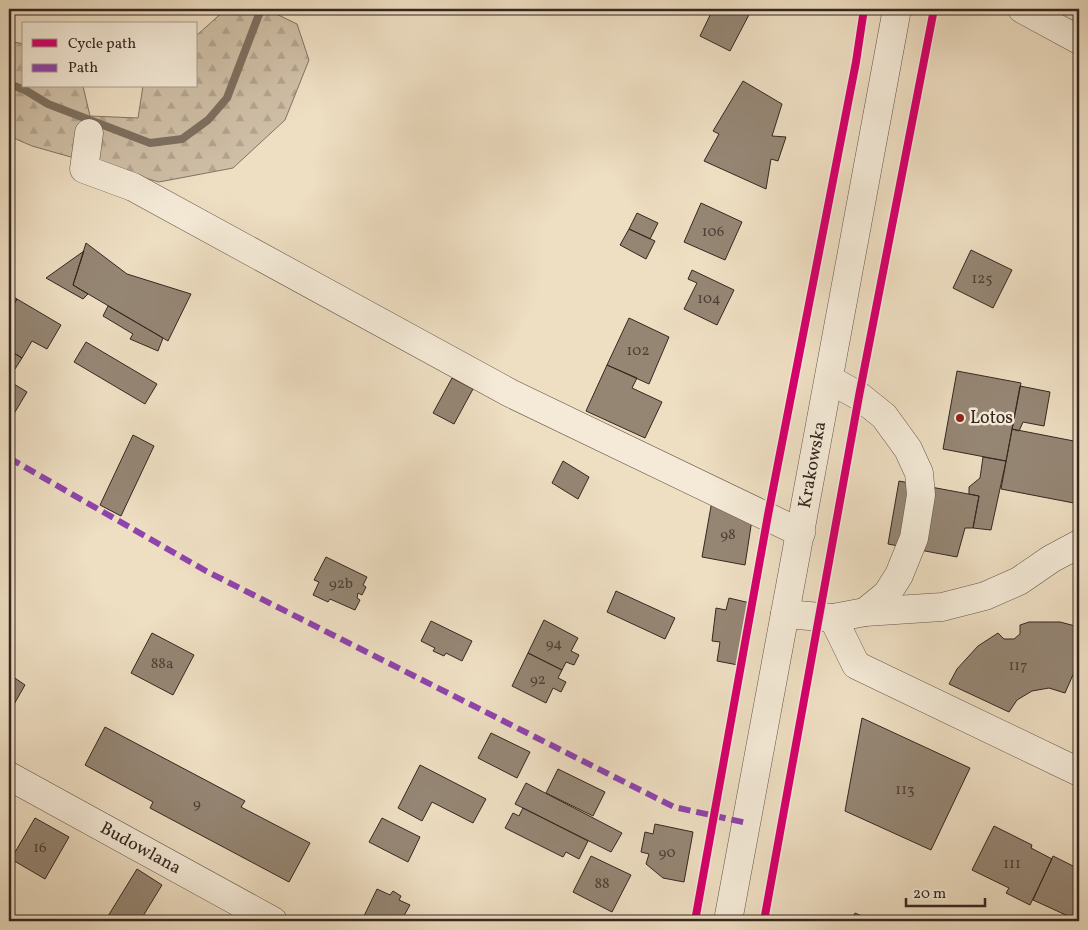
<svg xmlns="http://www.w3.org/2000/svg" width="1088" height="930" viewBox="0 0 1088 930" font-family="Vollkorn,serif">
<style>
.forest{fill:url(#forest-firs);stroke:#827363}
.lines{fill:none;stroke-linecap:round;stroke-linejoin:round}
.stream{stroke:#7e7060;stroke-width:8}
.building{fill:#958674;stroke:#352720}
.minor-casing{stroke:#635548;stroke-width:29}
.minor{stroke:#f4ead7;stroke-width:28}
.quiet{stroke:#8e44ad;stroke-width:6;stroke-dasharray:12 6;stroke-linecap:butt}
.cycleway-casing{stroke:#f4ead7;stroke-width:11}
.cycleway{stroke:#d6006c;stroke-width:8}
.poi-dot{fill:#8f2418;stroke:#f4ead7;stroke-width:2}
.labels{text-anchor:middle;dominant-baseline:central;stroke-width:5;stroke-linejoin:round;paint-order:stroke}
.number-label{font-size:15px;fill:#4d3f35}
.poi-label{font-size:18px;fill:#352720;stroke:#f4ead7;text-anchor:start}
.street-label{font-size:18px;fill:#352720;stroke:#f4ead7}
</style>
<defs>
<pattern id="forest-firs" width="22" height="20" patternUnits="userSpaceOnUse" patternTransform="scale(1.25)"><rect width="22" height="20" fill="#cfbfa6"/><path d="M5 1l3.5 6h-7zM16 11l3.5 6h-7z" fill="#b2a48f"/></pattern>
</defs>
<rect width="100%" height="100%" fill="#eedec2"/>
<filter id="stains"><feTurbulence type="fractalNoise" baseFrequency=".004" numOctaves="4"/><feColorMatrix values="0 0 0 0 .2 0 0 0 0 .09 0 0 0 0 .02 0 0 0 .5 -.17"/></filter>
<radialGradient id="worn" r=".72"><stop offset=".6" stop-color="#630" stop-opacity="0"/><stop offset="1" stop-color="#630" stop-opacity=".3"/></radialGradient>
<path class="forest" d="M226,9H266L297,24L309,60L285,120L233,168L159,182L32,146L9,136V41L24,44V86H83L90,116L138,118L143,86H196V36Z"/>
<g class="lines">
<path class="stream" d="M9,84L25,90L48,104L150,143L182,139L208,120L227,98L261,9"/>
</g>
<path class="building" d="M713,9H752L730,51L700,36Z
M743,81L782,104L772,136L786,137L778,161L771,159L766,189L704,161L719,134L713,131Z
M701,203L742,222L725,260L684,242Z
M637,213L658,223L650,239L629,229Z
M629,229L655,241L646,259L620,245Z
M86,243L127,274L191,294L168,341L73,285Z
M971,250L1012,270L993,308L953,288Z
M84,251L73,285L88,294L83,299L46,278Z
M692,270L734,290L717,325L684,309L697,283L688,279Z
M9,294L17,299L9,312Z
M17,299L61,325L47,349L32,341L22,358L9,350V312Z
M108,306L163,338L158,351L130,339L133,334L103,316Z
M629,318L669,337L649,384L607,365Z
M86,342L157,384L145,404L74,362Z
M9,350L22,358L15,369L9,366Z
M607,365L637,378L632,388L662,402L645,438L586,411Z
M957,371L1021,383L1006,461L943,449Z
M452,378L473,389L454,424L433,413Z
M9,381L27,392L12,417L9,415Z
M1020,386L1050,392L1044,426L1023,422L1019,431L1012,429Z
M1012,429L1079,442V504L1001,489Z
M133,435L154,446L121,516L100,505Z
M983,457L1006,461L991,530L973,528L979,496L969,494V487L980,478Z
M563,461L589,477L578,499L552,483Z
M899,481L979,496L973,528H965L957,557L888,544Z
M713,495L753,513L745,565L702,557Z
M326,557L367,577L363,585L366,587L362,595L358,593L357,598L360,600L355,610L330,599L328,602L313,595L319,582L314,580Z
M616,591L675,618L665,639L607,612Z
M729,598L750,603L738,665L717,661L720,642L712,641L716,608L726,610Z
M544,620L578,638L571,651L579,655L574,665L566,662L562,670L528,653Z
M431,621L472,641L462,661L446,653L444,656L433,651L435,648L421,641Z
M1029,622H1060L1079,627V661L1065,693L1049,688L1032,691L1017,700L1009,712L949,684L957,669L978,646L998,633L1004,639H1014L1020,634V625Z
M152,633L194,655L173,695L131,673Z
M528,653L562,670L558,678L566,682L561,692L553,688L546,703L512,686Z
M9,674L25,685L9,713Z
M862,718L970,768L931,850L845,811Z
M105,727L245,801L241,807L310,843L289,882L150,808L153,802L85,765Z
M491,733L530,752L517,778L478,758Z
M420,765L486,799L473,823L432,802L422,821L398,808Z
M558,769L605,792L593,816L546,793Z
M526,783L622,833L611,852L515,804Z
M523,808L588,841L579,859L566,852L563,857L505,828L513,813L519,816Z
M35,818L69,837L45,879L11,859Z
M382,818L420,837L408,862L369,842Z
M655,824L693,832L684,882L663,878L646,864L649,854L641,852L645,832L653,834Z
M994,826L1032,845L1031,848L1052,859L1030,905L1006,893L1009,888L972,870Z
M591,856L631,875L612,912L573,892Z
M1053,856L1079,869V921L1033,900Z
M137,869L162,885L140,921H105Z
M377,889L390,895L393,891L401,896L399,900L410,905L401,921H373L363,918Z
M855,913L873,921H851Z"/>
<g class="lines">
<g class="minor-casing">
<g id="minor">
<path d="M1022,9L1079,40"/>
<path d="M89,133L84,169L133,187L510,393L801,533"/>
<path d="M829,379L859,396L884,416L908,449L919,473L921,495L914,538L899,575L887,594L865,612"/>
<path d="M785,614L833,618L865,612L942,607L985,596L1019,581L1051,559L1079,544"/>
<path d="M833,618L856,665L1079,772"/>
<path id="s1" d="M9,776L273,921"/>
<path id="s2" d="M728,921L897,9"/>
</g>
</g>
<use href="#minor" class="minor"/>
<path class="quiet" d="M9,458L206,571L674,807L747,823"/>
<g class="cycleway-casing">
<path id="cycleway" d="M695,921L768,515L856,62L864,9
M764,921L859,396L934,9"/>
</g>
<use href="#cycleway" class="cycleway"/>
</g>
<circle class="poi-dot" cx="960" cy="418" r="5"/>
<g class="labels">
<g class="number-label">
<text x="713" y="232">106</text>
<text x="982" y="279">125</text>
<text x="709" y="299">104</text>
<text x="638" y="351">102</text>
<text x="728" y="535">98</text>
<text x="341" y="584">92b</text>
<text x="554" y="644">94</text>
<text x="162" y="664">88a</text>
<text x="1018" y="666">117</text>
<text x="538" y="680">92</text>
<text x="905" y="790">113</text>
<text x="197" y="804">9</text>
<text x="40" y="848">16</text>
<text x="667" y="853">90</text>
<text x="1012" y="864">111</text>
<text x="602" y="884">88</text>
</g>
<g class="poi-label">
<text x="970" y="418">Lotos</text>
</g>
<g class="street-label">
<text stroke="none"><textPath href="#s2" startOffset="464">Krakowska</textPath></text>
<text stroke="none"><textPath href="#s1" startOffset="150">Budowlana</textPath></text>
</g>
</g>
<rect width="1088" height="930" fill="none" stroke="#eedec2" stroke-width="30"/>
<rect x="10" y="10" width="1068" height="910" fill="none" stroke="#352720" stroke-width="2.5"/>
<rect x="15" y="15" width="1058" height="900" fill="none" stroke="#352720"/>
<rect x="22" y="22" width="175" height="65" fill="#f4ead7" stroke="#a89c8e"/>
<rect x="32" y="39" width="25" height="8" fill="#d6006c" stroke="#a89c8e"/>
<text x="68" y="48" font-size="15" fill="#352720">Cycle path</text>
<rect x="32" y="64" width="25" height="8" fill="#8e44ad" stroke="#a89c8e"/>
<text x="68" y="72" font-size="15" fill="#352720">Path</text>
<path d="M906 898v8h79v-8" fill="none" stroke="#352720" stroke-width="2.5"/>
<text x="913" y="898" font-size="15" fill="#352720" stroke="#f4ead7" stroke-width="4" paint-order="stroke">20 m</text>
<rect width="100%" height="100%" filter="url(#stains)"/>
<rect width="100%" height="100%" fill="url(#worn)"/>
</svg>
